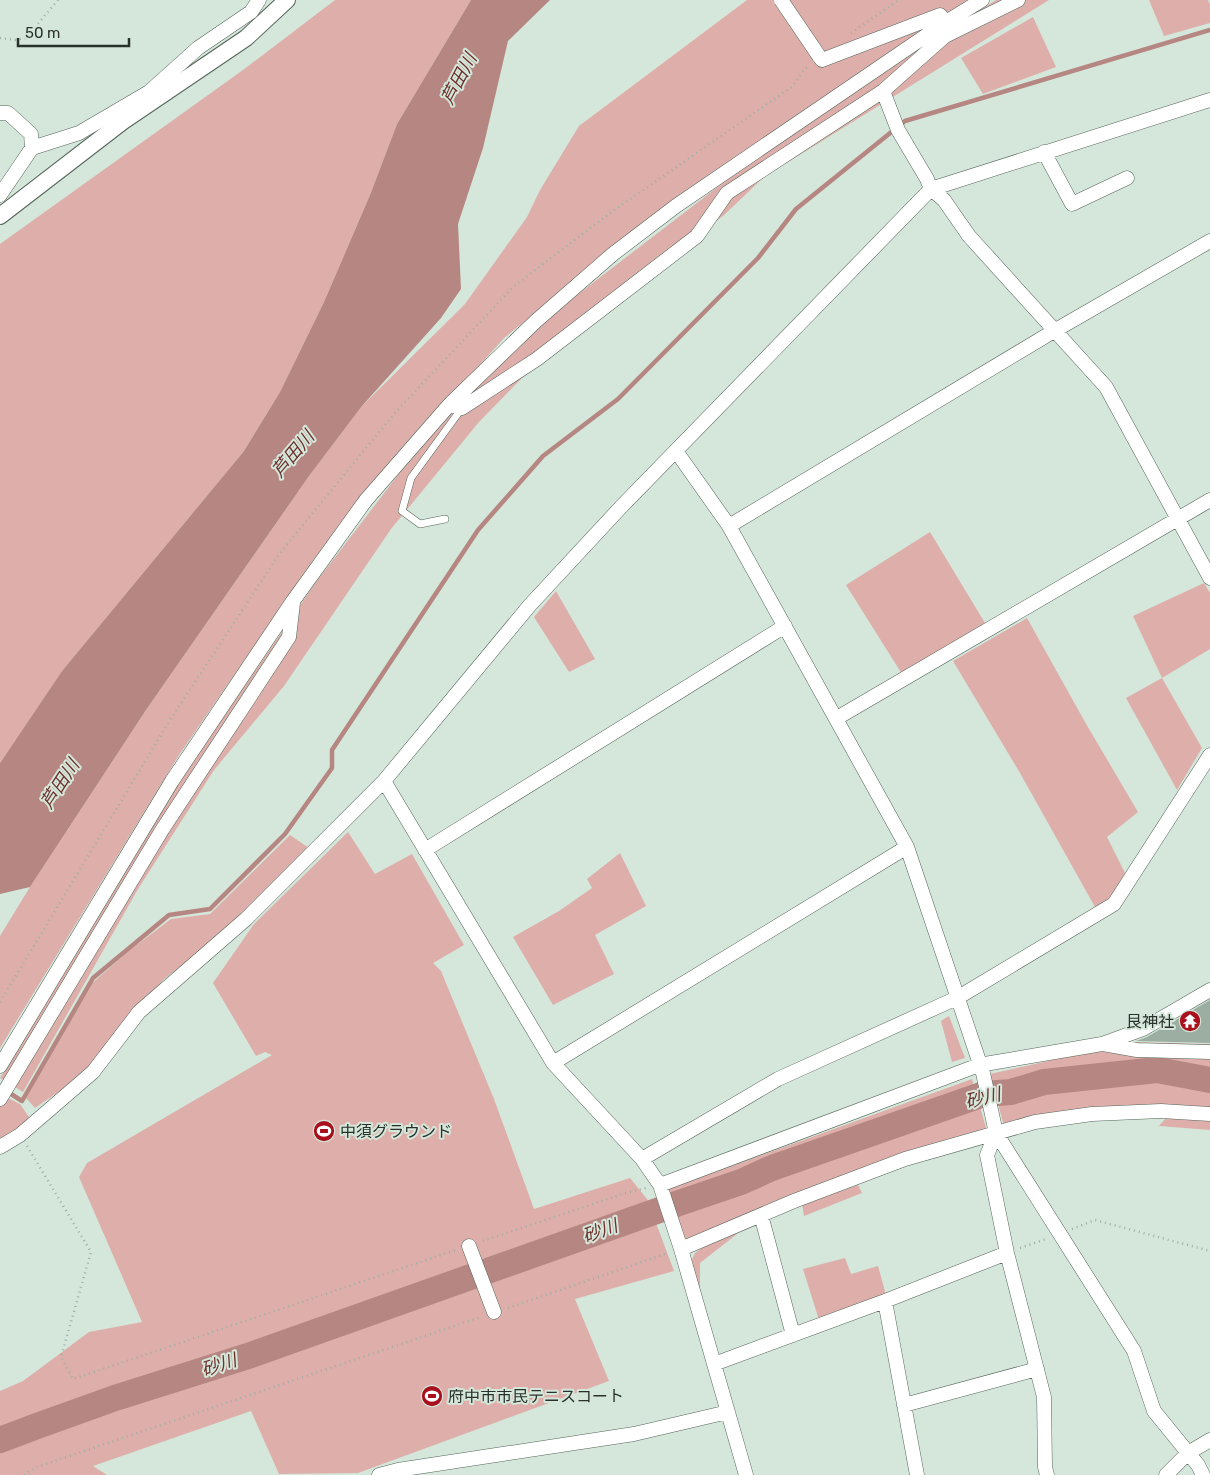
<svg xmlns="http://www.w3.org/2000/svg" width="1210" height="1475" viewBox="0 0 1210 1475" font-family="Rubik,'Noto Sans JP',sans-serif">
<style>
.green{fill:#deafaa}
.water{fill:#b68782}
.lines{fill:none;stroke-linecap:round;stroke-linejoin:round}
.stream{stroke:#b68782;stroke-width:4.5}
.river{stroke:#b68782;stroke-width:26}
.building{fill:#9caea1}
.service-casing{stroke:#546559;stroke-width:8}
.minor-casing{stroke:#546559;stroke-width:15}
.tertiary-casing{stroke:#546559;stroke-width:18}
.path{stroke:#9eaea3;stroke-width:2.5;stroke-dasharray:1 4;stroke-linecap:butt}
.service{stroke:#fff;stroke-width:7}
.minor{stroke:#fff;stroke-width:14}
.tertiary{stroke:#fff;stroke-width:16}
.minor-bridge-casing{stroke:#546559;stroke-width:15;stroke-linecap:butt}
.minor-bridge{stroke:#fff;stroke-width:14}
.labels{text-anchor:middle;dominant-baseline:central;stroke-width:4;stroke-linejoin:round;paint-order:stroke}
.poi-label{font-size:16px;fill:#29312b;stroke:#d4e7da;text-anchor:start}
.water-label{font-size:18px;font-style:italic;fill:#6e312d;stroke:#d4e7da}
</style>
<rect width="100%" height="100%" fill="#d4e7da"/>
<path class="green" d="M335,0H471L397,124L370,195L324,302L280,392L244,451L62,671L0,763V244L243,70Z
M747,0H971L891,51L684,194L504,338L366,492L314,559L179,755L0,1048V936L30,887L146,710L309,476L362,406L465,304L527,217L540,190L579,126Z
M996,0H1049L764,177L723,216L568,331L479,422L391,529L284,686L214,770L138,889L23,1092L0,1078L181,779L316,582L431,432L551,315L728,179L938,36Z
M1149,0H1208L1210,4V23L1164,36Z
M1033,17L1056,67L983,94L961,58Z
M930,532L985,623L902,674L846,585Z
M1204,583L1210,593V649L1162,678L1202,748L1177,790L1126,698L1162,678L1133,616Z
M556,591L595,659L569,672L534,617Z
M1027,618L1085,722L1138,812L1107,837L1125,873L1110,899L1095,907L1020,773L953,661Z
M348,832L375,874L412,854L464,945L433,963L441,971L494,1099L534,1209L630,1178L647,1199L674,1271L575,1299L609,1381L358,1473L279,1474L251,1411L93,1466L107,1475H0V1391L23,1381L89,1332L142,1322L79,1177L87,1163L272,1055L265,1052L256,1056L213,983L254,924Z
M290,835L309,848L233,925L163,980L87,1072L35,1108L26,1098L90,985L130,950L171,919L210,914Z
M620,853L646,906L595,935L614,974L553,1005L513,937L559,911L592,888L587,879Z
M949,1016L965,1058L952,1062L941,1021Z
M1132,1042L1210,1044V1110L1004,1126L990,1074Z
M972,1079L987,1131L686,1241L668,1189Z
M0,1094L20,1104L31,1120L0,1140Z
M1166,1118L1210,1121V1130L1159,1126Z
M858,1185L862,1193L804,1216L802,1204Z
M738,1231L737,1234L700,1263V1290L690,1264L695,1253L708,1243Z
M845,1258L851,1274L878,1266L886,1295L819,1320L803,1269Z"/>
<path class="water" d="M471,0H550L508,41L483,148L458,224L461,289L441,318L362,406L309,476L146,710L30,887L0,894V763L62,671L244,451L280,392L324,302L370,195L397,124Z"/>
<g class="lines">
<path class="stream" d="M8,1092L22,1101L93,978L169,915L210,909L285,834L332,768V750L478,530L543,456L618,399L758,258L796,209L905,121L1210,30"/>
<path class="river" d="M0,1440L37,1426L115,1398L248,1356L682,1202L741,1182L772,1168L984,1094L1011,1092L1044,1082L1157,1070L1210,1080"/>
</g>
<path class="building" d="M1210,1000V1043L1136,1041L1147,1037Z"/>
<g class="lines">
<g class="service-casing">
<path id="service" d="M445,519L420,524L402,511L411,478L462,408"/>
</g>
<g class="minor-casing">
<path id="minor" d="M945,36L1018,0
M1210,100L931,189L944,200L969,236L1106,387L1210,578
M0,113H8L31,134L32,148
M1044,152L1072,204L1127,178
M0,195L32,148L79,133L149,92L198,48L251,12L259,0
M450,404L462,408L537,359L697,236L727,193L883,91L945,36L946,22L940,15L822,60L819,56
M676,451L729,526L907,847L983,1073L996,1133
M729,526L1054,331L1210,241
M837,718L1210,500
M384,781L553,1063L642,1159L660,1185L681,1249L746,1475
M425,850L785,626
M1103,1044L1137,1050L1210,1052
M553,1063L907,847
M0,1066L172,781L293,601L366,500L450,404L536,321L613,254L676,206L946,22L982,0
M0,1099L162,830L289,637L293,603
M0,1147L20,1135L93,1072L139,1012L246,919L384,781L530,605L621,507L931,189L927,179L898,130L883,91
M642,1159L778,1079L957,998L1114,904L1210,755
M660,1185L979,1065L1102,1044L1143,1029L1210,990
M761,1215L793,1335
M469,1246L494,1312
M681,1249L794,1201L905,1159L1035,1122L1092,1114L1161,1111L1210,1114
M885,1301L917,1475
M714,1364L885,1301L1007,1253
M904,1405L1037,1369
M379,1475L398,1470L634,1434L728,1412
M1047,1475L1045,1467L1044,1397L1007,1253L987,1155L996,1133L1134,1351L1154,1411L1198,1465L1203,1475
M1166,1475L1188,1453L1210,1440"/>
</g>
<g class="tertiary-casing">
<path id="tertiary" d="M0,216L122,122L246,38L287,0"/>
</g>
<path class="path" d="M851,33L899,0
M0,38L15,40L26,38L58,0
M0,1002L170,720L280,553L394,414L513,287L613,211L793,86L802,72L809,65
M27,1146L91,1252L61,1357L73,1379L456,1250
M1072,1229L1095,1220L1210,1251
M483,1241L626,1193L646,1188
M1020,1248L1046,1239
M508,1308L668,1253
M24,1475L37,1467L481,1317"/>
<use href="#service" class="service"/>
<use href="#minor" class="minor"/>
<use href="#tertiary" class="tertiary"/>
<g class="minor-bridge-casing">
<path id="minor-bridge" d="M781,0L819,56"/>
</g>
<use href="#minor-bridge" class="minor-bridge"/>
</g>
<defs>
<g id="temple-disc" transform="scale(1.125)"><circle r="9.5" fill="#a7101c" stroke="#d4e7da"/><path d="M0-6L5-2H3V0L6.5 2.5H4V6H1.5V3h-3V6H-4V2.5H-6.5L-3 0V-2H-5Z" fill="#fff"/></g>
<g id="stadium-disc" transform="scale(1.125)"><circle r="9.5" fill="#a7101c" stroke="#d4e7da"/><path d="M0-5a6.5 5 0 1 0 0 10a6.5 5 0 1 0 0-10ZM-3.5-1.8h7v3.6h-7Z" fill="#fff"/></g>
</defs>
<g fill-rule="evenodd">
<use href="#temple-disc" x="1190" y="1021"/>
<use href="#stadium-disc" x="324" y="1131"/>
<use href="#stadium-disc" x="432" y="1396"/>
</g>
<g class="labels">
<g class="poi-label">
<text x="1174" y="1021" text-anchor="end">艮神社</text>
<text x="340" y="1131">中須グラウンド</text>
<text x="448" y="1396">府中市市民テニスコート</text>
</g>
<g class="water-label">
<text transform="translate(459 79) rotate(-62)">芦田川</text>
<text transform="translate(293 454) rotate(-50)">芦田川</text>
<text transform="translate(60 784) rotate(-57)">芦田川</text>
<text transform="translate(983 1098) rotate(-13)">砂川</text>
<text transform="translate(600 1231) rotate(-20)">砂川</text>
<text transform="translate(219 1365) rotate(-18)">砂川</text>
</g>
</g>
<path d="M18 38v8h111v-8" fill="none" stroke="#29312b" stroke-width="2.5"/>
<text x="25" y="38" font-size="15" fill="#29312b" stroke="#d4e7da" stroke-width="4" paint-order="stroke">50 m</text>
</svg>
